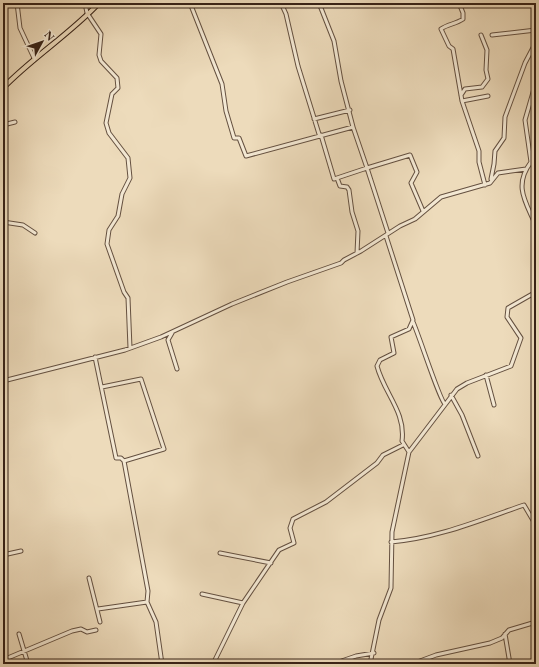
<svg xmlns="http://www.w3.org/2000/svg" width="539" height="667" viewBox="0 0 539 667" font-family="'EB Garamond',serif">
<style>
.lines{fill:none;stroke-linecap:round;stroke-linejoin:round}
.minor-casing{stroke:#645040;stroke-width:5}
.highway-casing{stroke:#372217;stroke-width:6}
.minor{stroke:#f3e8d3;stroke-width:3}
.highway{stroke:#eddbbb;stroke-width:4}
</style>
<rect width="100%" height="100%" fill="#eddbbb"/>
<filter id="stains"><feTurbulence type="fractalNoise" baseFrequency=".005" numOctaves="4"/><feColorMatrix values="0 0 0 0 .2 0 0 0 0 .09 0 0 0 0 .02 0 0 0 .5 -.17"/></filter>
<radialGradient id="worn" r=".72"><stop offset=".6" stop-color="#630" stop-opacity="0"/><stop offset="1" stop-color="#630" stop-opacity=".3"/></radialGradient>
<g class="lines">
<g class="minor-casing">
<path id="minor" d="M17,3L20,28L34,58
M85,3L87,13L101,34L99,55L101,61L117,78L118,88L112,94L106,123L109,133L128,158L130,178L122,194L118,216L109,230L107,244L124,292L128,298L130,348
M190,3L222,84L226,111L234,138H239L246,156L353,127L367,168L410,155L417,172L411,183L423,211
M281,3L286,14L298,66L319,134L321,135L334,179L337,178L340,186L347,187L349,190L352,212L358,231L357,253
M319,3L334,41L341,81L353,127
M459,3L463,13V19C456,24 448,24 441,29L449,46L453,49L462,101L479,151V162L485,185
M492,35L536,30
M536,82L525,120L531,162C513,186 526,202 536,226
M461,95L465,89L482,87L488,79L486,70L487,50L481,35
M462,101L488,96
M314,119L350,110
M3,123L7,124L15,122
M337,178L367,168L388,233
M491,179L494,164L495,151L504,138L505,117L525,63L536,42
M3,222L23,225L35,233
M386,236L413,320L409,329L391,337L394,353L380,360L377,366C384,393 406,412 402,441L409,452
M413,322C419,335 440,401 445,404
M172,333L168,340L177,369
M95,357L116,458H121L124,461L148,591L147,602L156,622L162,664
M486,375L494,405
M3,381L125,350L161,337L232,304L287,282L341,263L344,260L361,251L400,226L415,219L441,197L490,183L498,173L526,169
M102,387L141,379L164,449L124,461
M451,395L462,415L478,456
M391,542C438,538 480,520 524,505L534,522
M220,553L271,563
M3,555L21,551
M89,578L100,622
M202,594L243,603
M98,609L147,602
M19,634L28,664
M505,634L510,664
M3,660L72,631L81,629L87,632L96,630
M213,664L243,603L279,550L294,543L290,528L293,519L326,502L377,463L383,455L403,445
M333,664L356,656L374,653
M370,664L379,620L391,588L392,532L409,452L457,389L467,383L511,366L521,338L507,317L508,308L536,292
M412,664L436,655L490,643L502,638L509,630L536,622"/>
</g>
<g class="highway-casing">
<path id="highway" d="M3,88C33,57 70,34 99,3"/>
</g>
<use href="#minor" class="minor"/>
<use href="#highway" class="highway"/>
</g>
<rect width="539" height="667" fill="none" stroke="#eddbbb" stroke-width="16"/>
<rect x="4" y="4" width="531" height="659" fill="none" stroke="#372217" stroke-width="2"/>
<rect x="8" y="8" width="523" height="651" fill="none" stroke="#372217"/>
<g transform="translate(42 42) rotate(50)" stroke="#f3e8d3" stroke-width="3" paint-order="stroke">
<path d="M0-3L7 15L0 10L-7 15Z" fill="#372217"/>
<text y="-6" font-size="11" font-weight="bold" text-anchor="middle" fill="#372217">N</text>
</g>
<rect width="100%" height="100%" filter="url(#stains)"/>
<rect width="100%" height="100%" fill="url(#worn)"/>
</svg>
